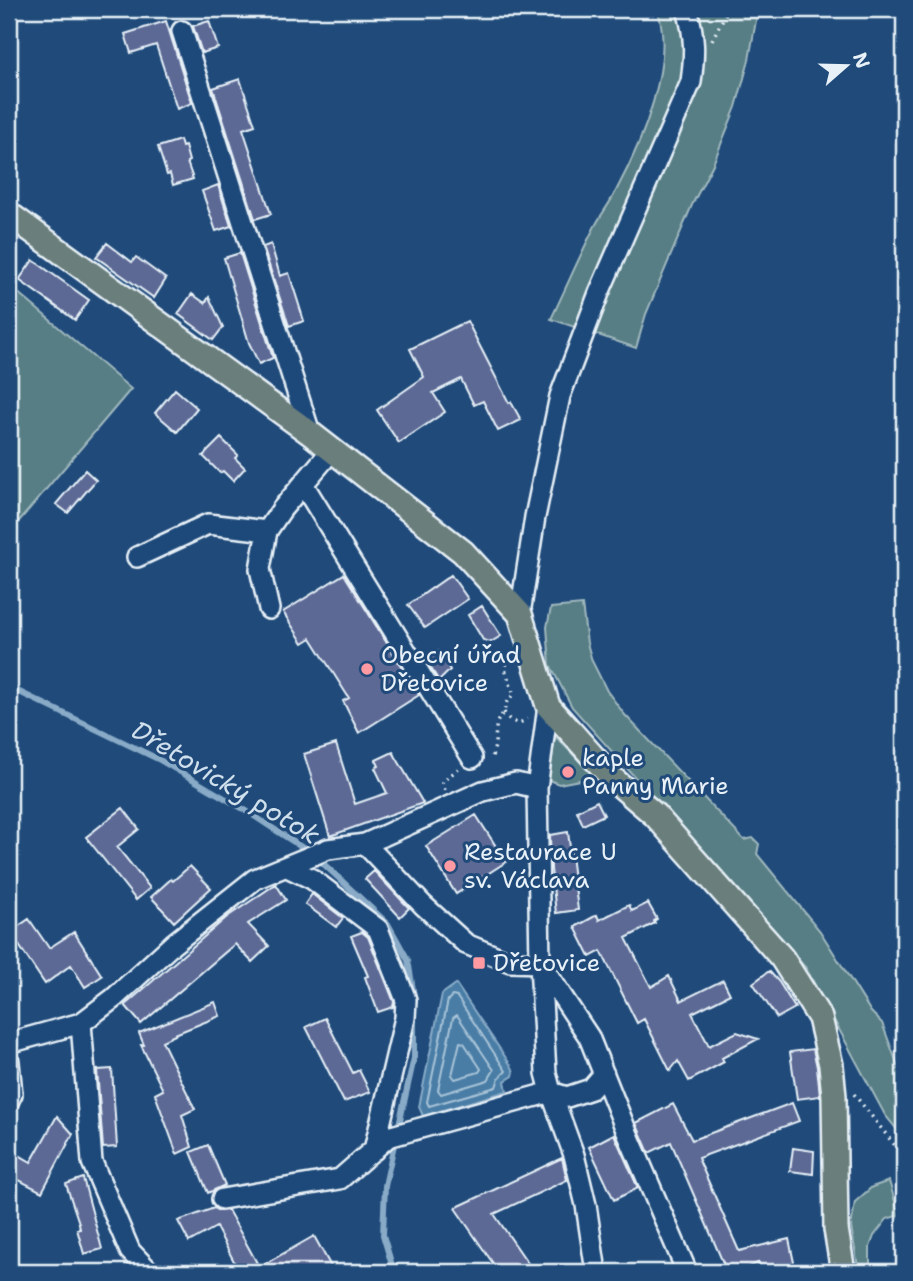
<svg xmlns="http://www.w3.org/2000/svg" width="913" height="1281" viewBox="0 0 913 1281" font-family="'Shantell Sans',sans-serif">
<style>
.green{fill:#577e84;stroke:#a0b8be;stroke-width:2}
.water{fill:#497da6;stroke:#89abc7;stroke-width:2}
.lines{fill:none;stroke-linecap:round;stroke-linejoin:round}
.shore{stroke:#a8c3d7;stroke-width:2}
.stream{stroke:#89abc7;stroke-width:6}
.building{fill:#5c6995;stroke:#e8f1f8;stroke-width:2}
.minor-casing{stroke:#e8f1f8;stroke-width:24}
.major-casing{stroke:#e8f1f8;stroke-width:28}
.path{stroke:#e8f1f8;stroke-width:3.5;stroke-dasharray:2 5;stroke-linecap:butt}
.minor{stroke:#1f4a7a;stroke-width:19}
.major{stroke:#6b7f7c;stroke-width:23}
.poi-dot{fill:#ff9aa2;stroke:#1f4a7a;stroke-width:2.5}
.labels{text-anchor:middle;dominant-baseline:central;stroke-width:6;stroke-linejoin:round;paint-order:stroke}
.poi-label{font-size:24px;fill:#e8f1f8;stroke:#1f4a7a;text-anchor:start}
.water-label{font-size:26px;font-style:italic;fill:#d0e0ec;stroke:#1f4a7a}
</style>
<rect width="100%" height="100%" fill="#1f4a7a"/>
<filter id="ink" filterUnits="userSpaceOnUse"><feTurbulence type="fractalNoise" baseFrequency=".0143" numOctaves="2"/><feDisplacementMap in="SourceGraphic" scale="14" xChannelSelector="R" yChannelSelector="G"/><feConvolveMatrix kernelMatrix="1 2 1 2 8 2 1 2 1" color-interpolation-filters="sRGB"/></filter>
<g filter="url(#ink)">
<path class="green" d="M657,9H758L749,60L736,107L713,164L692,205L646,314L636,348L551,319C566,288 579,257 595,226C602,213 611,202 617,189C642,142 676,61 657,9Z
M9,285L131,389L9,533Z
M582,605L587,643L592,661L607,691L625,715L744,840L753,838L759,844L757,854L820,931L871,1012L882,1023L904,1082V1138L885,1115L806,968L572,707L550,665L547,627L551,608Z
M555,736L595,777L559,784L549,780Z
M889,1181L899,1215L887,1219L874,1236L870,1247V1272H859L851,1227L855,1202L872,1187Z"/>
<path class="water" d="M456,984L512,1067L514,1072L513,1076L505,1081L507,1091L423,1116L419,1107L442,994Z"/>
<g class="lines">
<path class="shore" d="M452,996L457,997L506,1071L499,1078L496,1087L429,1106L427,1102L448,1000Z
M457,1015L494,1070L488,1080L441,1094L438,1090L453,1018Z
M460,1042L464,1043L481,1069L479,1072L455,1079L452,1075Z"/>
<path class="stream" d="M9,687L158,759L245,810L315,856L388,924L408,960L415,1002
M398,1129L414,1058V1012
M394,1272L383,1235L385,1186L395,1140"/>
</g>
<path class="building" d="M166,21L192,103L177,109L156,45L131,53L125,34Z
M209,21L218,48L202,53L193,26Z
M240,79L255,125L243,129L271,214L255,219L213,88Z
M180,140L182,147L185,146L189,161L187,162L193,179L173,185L170,174L167,175L158,147Z
M218,185L231,226L216,231L202,191Z
M107,243L132,262L136,257L166,279L154,298L96,257Z
M271,244L280,276L289,273L304,321L289,326L263,247Z
M240,253L273,358L259,364L249,343L224,258Z
M33,260L89,300L75,320L19,280Z
M192,294L205,303L209,297L223,327L213,340L178,314Z
M467,321L509,403L511,402L521,420L498,431L483,401L474,405L461,379L433,393L445,412L399,443L377,410L424,377L410,349Z
M175,389L197,408L177,432L155,413Z
M221,438L238,455L235,458L245,468L233,481L223,471L220,473L203,456Z
M85,470L96,480L68,513L56,504Z
M344,574L419,695L359,733L343,701L349,698L311,638L303,643L283,612Z
M451,575L468,599L425,628L408,605Z
M482,606L501,636L491,642L483,640L468,615Z
M439,651L450,670L439,681L425,659Z
M336,744L355,804L387,793L375,768L379,766L376,760L393,752L423,803L330,836L304,754Z
M597,801L604,815L583,825L577,811Z
M123,808L139,829L117,847L150,888L136,900L86,837Z
M476,815L506,862L456,894L426,846Z
M568,832L578,910L556,913L551,869L550,835Z
M190,866L211,888L174,922L151,897L171,879L173,881Z
M374,871L409,908L400,917L365,879Z
M276,884L286,900L248,924L269,946L252,962L235,944L141,1024L125,1005L227,917Z
M312,894L343,918L336,927L305,904Z
M648,903L657,919L654,921L655,923L626,938L651,987L669,976L681,1001L723,980L730,994L692,1013L709,1046L737,1032L758,1039L722,1058L724,1062L689,1081L678,1061L670,1071L644,1019L637,1023L601,951L590,957L575,927L597,915L599,920L629,905L632,911Z
M29,919L49,948L74,932L102,976L85,987L71,965L45,984L10,932Z
M362,932L368,937L394,1002L393,1007L378,1012L365,977L368,976L351,936Z
M769,971L779,982L795,1008L777,1018L753,983Z
M215,1002L220,1016L175,1034V1035L162,1041L195,1109L182,1115L192,1147L177,1154L155,1094L163,1090L141,1045H144L139,1033Z
M325,1018L353,1073L359,1070L370,1092L344,1102L306,1027Z
M813,1049L817,1067L820,1096L797,1099L790,1052Z
M112,1069L117,1147L103,1148L97,1070Z
M792,1103L799,1121L698,1158L739,1251L789,1239L796,1272H760L758,1263L738,1272H727L671,1142L649,1153L636,1123L673,1104L692,1140Z
M57,1116L73,1134L42,1192L9,1175V1149L31,1162Z
M614,1134L638,1188L614,1200L589,1147Z
M208,1145L225,1185L208,1193L191,1152Z
M793,1148L814,1151L813,1174L790,1171Z
M562,1158L567,1180L494,1214L534,1272H499L455,1208Z
M83,1178L102,1249L84,1254L77,1229H80L79,1223L66,1184Z
M214,1208L218,1211L228,1210L257,1263L239,1271L216,1227L189,1242L178,1221Z
M314,1236L334,1272H251Z"/>
<g class="lines">
<g class="minor-casing">
<path id="minor" d="M182,31L310,433
M332,450L303,484L472,758
M137,557L208,524L267,531
M269,609L260,569L267,531L282,509L303,484
M520,614L535,517L560,396L599,293L691,82C695,52 695,38 687,9
M548,706L537,788L540,963L589,1037L626,1130L687,1272
M287,867L312,879L378,929L406,1000L405,1018L374,1150
M81,1023L92,1162L130,1251L150,1272
M9,1043L81,1023L114,998L173,944L255,879L328,849L365,844L483,791L516,783L537,788
M9,1062L12,1094L9,1100
M551,1092L574,1155L586,1205L596,1272
M551,1092L567,1097L591,1089L604,1074
M222,1199L340,1179L388,1137L551,1092L546,1073L540,963L510,962L466,944L423,905L365,844"/>
</g>
<g class="major-casing">
<path id="major" d="M9,214L310,433L463,552L520,614L548,706L613,779L655,815L782,958L820,1018L831,1065L834,1096L836,1229L843,1272"/>
</g>
<path class="path" d="M712,40L728,9
M504,712C509,722 518,726 527,719
M492,756C497,745 494,734 497,723C498,719 501,717 503,713C507,705 504,701 514,695L505,669L509,655
M445,790L442,782L459,768
M854,1094L904,1157"/>
<use href="#minor" class="minor"/>
<use href="#major" class="major"/>
</g>
</g>
<g class="poi-dot">
<circle cx="367" cy="669" r="7"/>
<circle cx="568" cy="772" r="7"/>
<circle cx="450" cy="866" r="7"/>
<rect x="472" y="956" width="14" height="14" rx="3.5"/>
</g>
<g class="labels">
<g class="poi-label">
<text x="381" y="655">Obecní úřad<tspan x="381" dy="28">Dřetovice</tspan></text>
<text x="582" y="758">kaple<tspan x="582" dy="28">Panny Marie</tspan></text>
<text x="464" y="852">Restaurace U<tspan x="464" dy="28">sv. Václava</tspan></text>
<text x="493" y="963">Dřetovice</text>
</g>
<g class="water-label">
<text transform="translate(226 782) rotate(31)">Dřetovický potok</text>
</g>
</g>
<rect width="913" height="1281" fill="none" stroke="#1f4a7a" stroke-width="35"/>
<rect x="18" y="18" width="878" height="1246" fill="none" stroke="#e8f1f8" stroke-width="2.5" filter="url(#ink)"/>
<g transform="translate(846 66) rotate(70)" stroke="#1f4a7a" stroke-width="5" paint-order="stroke">
<path d="M0-5L12 26L0 18L-12 26Z" fill="#e8f1f8"/>
<text y="-10" font-size="19" font-weight="bold" text-anchor="middle" fill="#e8f1f8">N</text>
</g>
</svg>
